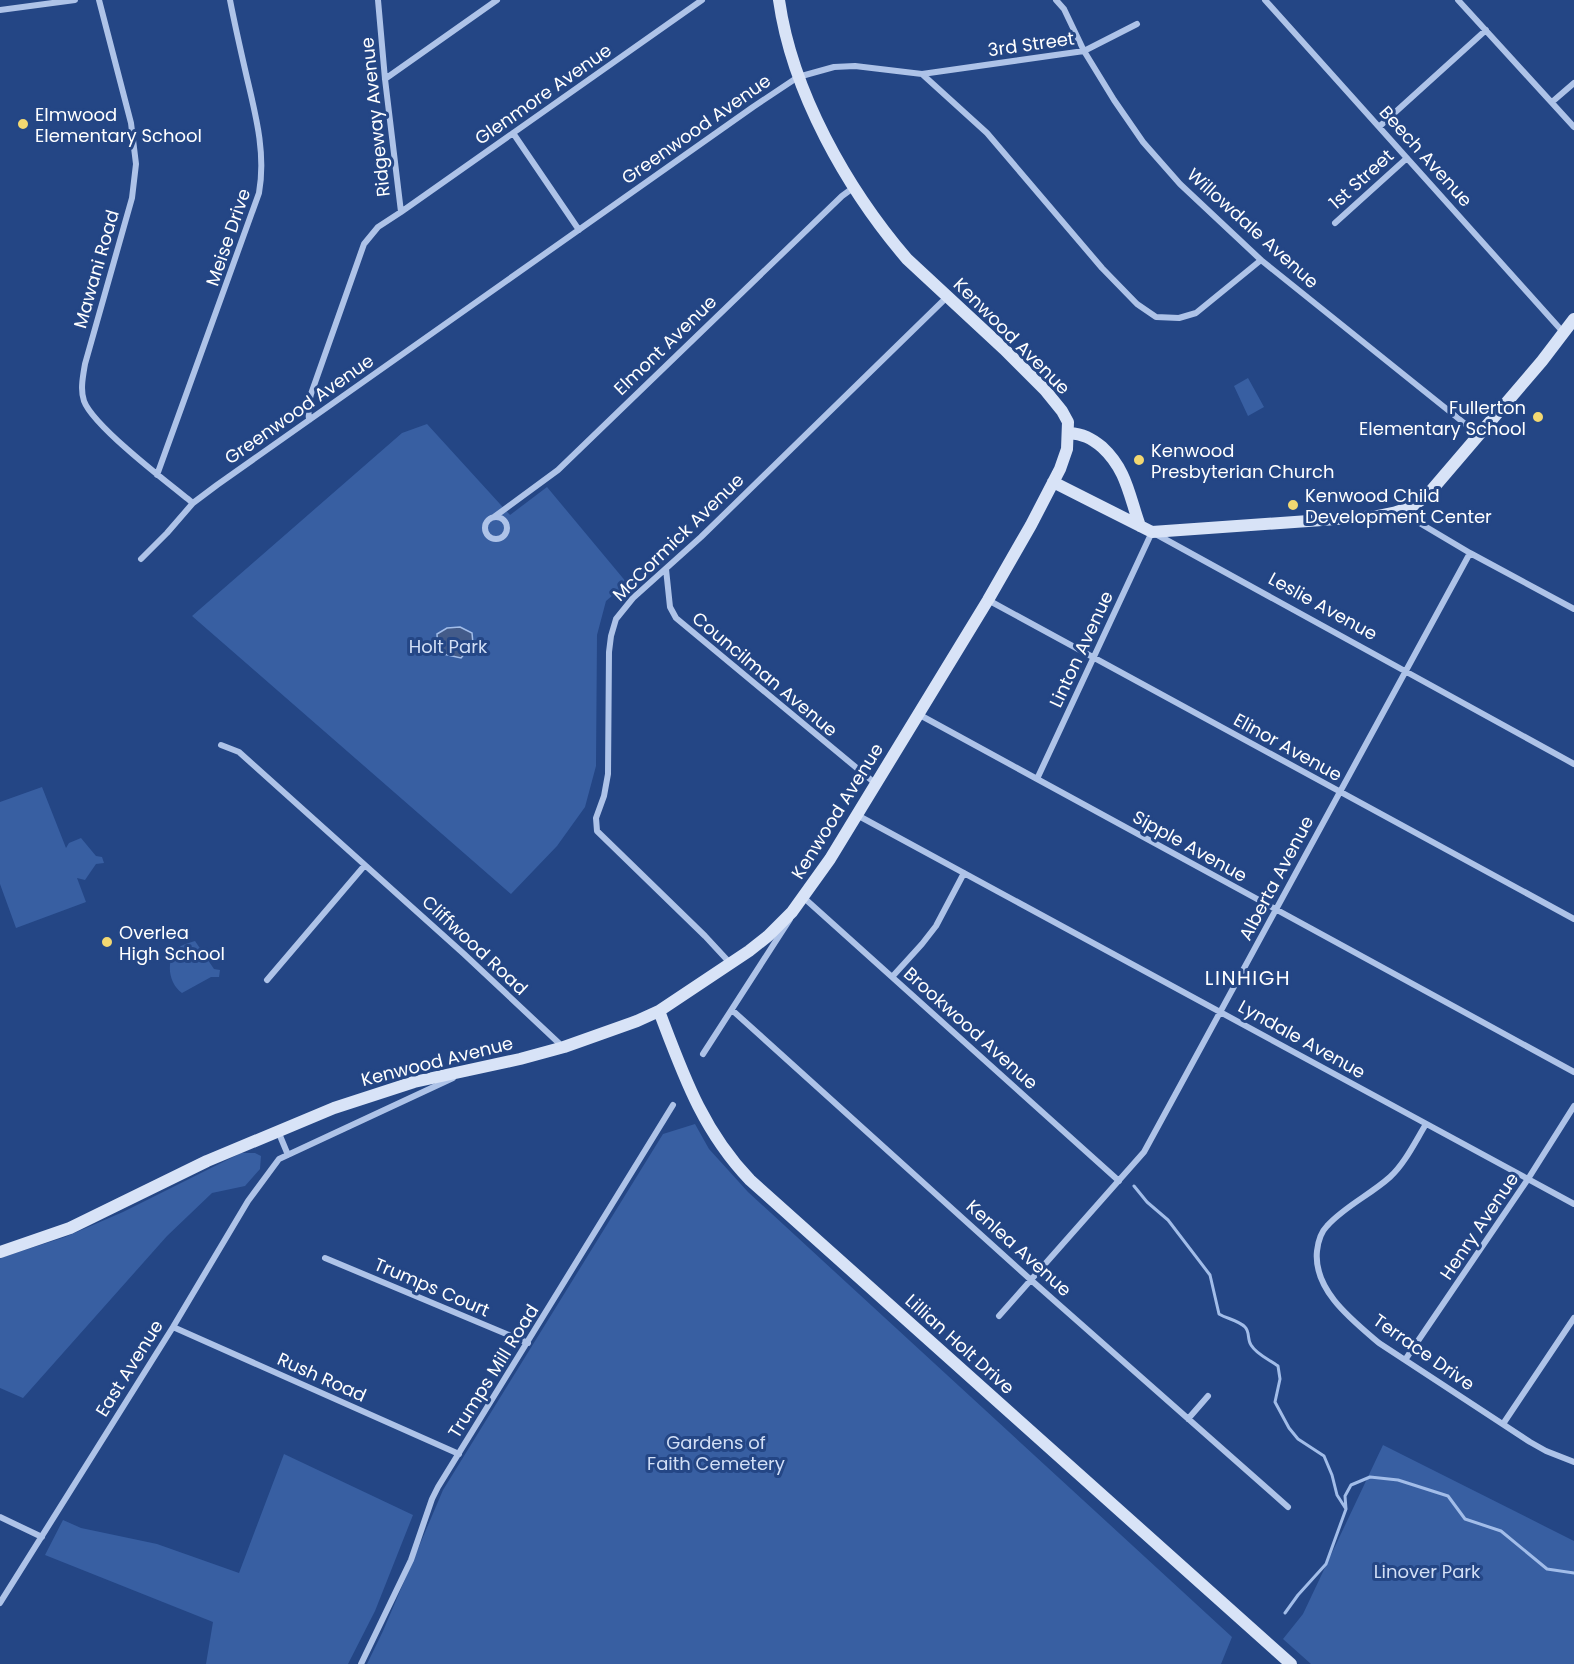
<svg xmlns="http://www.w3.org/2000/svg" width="1574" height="1664" viewBox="0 0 1574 1664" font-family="Poppins,sans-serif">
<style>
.green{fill:#385fa2}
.water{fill:#435b89;stroke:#a2bde9;stroke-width:1.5}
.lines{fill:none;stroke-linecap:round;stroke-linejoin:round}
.stream{stroke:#a2bde9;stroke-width:3}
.street{stroke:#aec3e8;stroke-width:6}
.secondary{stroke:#d8e3f7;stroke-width:12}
.poi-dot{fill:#f3d871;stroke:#244685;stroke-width:2}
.labels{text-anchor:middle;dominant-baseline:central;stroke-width:6;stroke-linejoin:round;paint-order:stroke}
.street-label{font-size:18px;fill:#fff;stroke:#244685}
.poi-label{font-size:18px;fill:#fff;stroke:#244685;text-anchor:start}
.park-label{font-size:18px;fill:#d2dff6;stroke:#244685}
.neighbourhood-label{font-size:20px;letter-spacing:1.5px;fill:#fff;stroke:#244685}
</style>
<rect width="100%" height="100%" fill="#244685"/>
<path class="green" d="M1248,378L1264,407L1248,416L1234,386Z
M427,424L510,515L547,487L627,583L606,601L597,635L596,766L585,807L557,846L511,894L192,616L402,433Z
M42,787L66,848L69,843L81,838L96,856L102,857L104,863L96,864L85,880L77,878L86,902L16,928L0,884V802Z
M195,941L214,969L220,970L219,977H211L182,993C167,982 165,957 181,946C185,944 191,942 195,941Z
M695,1124L709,1149L748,1192L1232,1637L1221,1664H367L383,1631L443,1490L663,1134Z
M241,1153H255L261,1156L260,1169L245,1186L212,1193L167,1236L23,1398L0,1388V1258L65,1237L123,1212Z
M1383,1445L1574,1541V1664H1311L1283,1639L1303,1614Z
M284,1454L413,1515L375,1611L348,1664H206L213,1622L45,1555L63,1520L81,1528L157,1544L239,1573Z"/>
<path class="water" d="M460,627L472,633L473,644L461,658L438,653L437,634L447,628Z"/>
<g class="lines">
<path class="stream" d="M1134,1186L1147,1202L1168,1220L1210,1275L1219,1314C1227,1319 1238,1320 1245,1327C1250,1332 1247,1339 1251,1345C1257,1355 1269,1359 1278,1366L1280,1379L1275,1402L1289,1428L1298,1439L1324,1456L1332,1475L1337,1495L1346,1509
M1285,1613L1298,1595L1326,1564L1346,1509L1345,1496L1351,1485L1370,1477L1398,1480L1448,1496L1465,1519L1501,1531L1547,1569L1574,1573"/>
<path class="street" d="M99,0L131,123L136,164L132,198L85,364C83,376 80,390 84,401C93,426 169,484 193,503
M1056,0L1064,9L1084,51L1114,100L1143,142L1180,184L1261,260L1479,435
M1265,0L1563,332
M1458,0L1574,127
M0,10L75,0
M922,74L1084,51L1137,24
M385,79L497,0
M1552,102L1574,83
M1380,126L1486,30
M513,133L579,230
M401,212L702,0
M1335,223L1407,158
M309,420L308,406L311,394L364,244L378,227L401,212L385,79L378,0
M157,475L259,193C266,154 256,116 247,78C241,52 235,26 230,0
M1401,512L1470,553L1574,609
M494,517L558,470L842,196L853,188
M485 528a11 11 0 1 1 22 0a11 11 0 1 1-22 0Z
M141,559L167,533L193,503L217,485L753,107L798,77L834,67L855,66L922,74L987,133L1102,268L1137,304L1156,317L1179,318L1196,313L1261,260
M666,569L670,607L676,618L876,784
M988,600L1574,919
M918,714L1574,1072
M221,745L239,752L464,954L563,1047
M1037,779L1152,532L1574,764
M857,815L1574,1204
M803,897L1119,1181
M730,963L705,936L597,831L596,818L604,796L608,774L609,652L611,636L616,619L633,598L701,537L947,297
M892,977L922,944L936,926L964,873
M267,980L365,865
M732,1010L1031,1280L1288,1507
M703,1054L790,919
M1426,1124C1415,1142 1405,1163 1390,1177C1370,1195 1345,1206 1327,1226C1321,1232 1318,1242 1317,1251C1313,1290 1352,1320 1379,1343L1530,1442L1546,1451L1574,1462
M278,1131L288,1155
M325,1258L528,1343
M999,1316L1144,1152L1470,553
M173,1327L459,1454
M1405,1360L1528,1179L1574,1106
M1188,1419L1208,1396
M1503,1424L1574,1318
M0,1517L42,1537
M0,1603L173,1327L248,1201L279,1159L453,1078
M361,1664L411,1560L432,1499L438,1487L673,1105"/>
<path class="secondary" d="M1069,433C1083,434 1091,438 1102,447C1127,470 1129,496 1140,526
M1053,482L1152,532L1378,516C1400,512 1415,508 1430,492L1542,361L1574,319
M659,1011C683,1074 702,1130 750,1180L1291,1664
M0,1252L70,1228L207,1161L334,1108L414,1082L520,1059L564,1047L637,1021L659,1011L749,951L768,936L792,912L830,859L988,600L1031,525L1060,469L1067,449L1068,422L1062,411L1045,390L1004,349L907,259C847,189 792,92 779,0"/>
</g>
<g class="poi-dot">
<circle cx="23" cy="124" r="6"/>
<circle cx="1538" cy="417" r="6"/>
<circle cx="1139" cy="460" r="6"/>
<circle cx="1293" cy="505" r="6"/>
<circle cx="107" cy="942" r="6"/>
</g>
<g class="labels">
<g class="street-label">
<text transform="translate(1031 44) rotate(-8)">3rd Street</text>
<text transform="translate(543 94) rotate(-35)">Glenmore Avenue</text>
<text transform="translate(375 117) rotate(-96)">Ridgeway Avenue</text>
<text transform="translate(696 129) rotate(-35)">Greenwood Avenue</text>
<text transform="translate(1426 156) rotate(48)">Beech Avenue</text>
<text transform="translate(1361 179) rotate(-42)">1st Street</text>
<text transform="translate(1253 228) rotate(42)">Willowdale Avenue</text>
<text transform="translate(228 237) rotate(-71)">Meise Drive</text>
<text transform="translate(96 269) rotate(-74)">Mawani Road</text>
<text transform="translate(1012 336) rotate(45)">Kenwood Avenue</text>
<text transform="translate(665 345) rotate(-44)">Elmont Avenue</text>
<text transform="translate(299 409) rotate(-35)">Greenwood Avenue</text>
<text transform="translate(678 537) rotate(-44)">McCormick Avenue</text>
<text transform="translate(1323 606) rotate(29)">Leslie Avenue</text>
<text transform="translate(1081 649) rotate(-65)">Linton Avenue</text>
<text transform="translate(765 674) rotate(40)">Councilman Avenue</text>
<text transform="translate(1288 747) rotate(29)">Elinor Avenue</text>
<text transform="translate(837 811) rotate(-58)">Kenwood Avenue</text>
<text transform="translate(1190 846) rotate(29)">Sipple Avenue</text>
<text transform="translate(1276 878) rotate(-62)">Alberta Avenue</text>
<text transform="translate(475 945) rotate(43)">Cliffwood Road</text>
<text transform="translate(971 1028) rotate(42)">Brookwood Avenue</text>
<text transform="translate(1302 1039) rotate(29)">Lyndale Avenue</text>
<text transform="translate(437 1061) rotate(-14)">Kenwood Avenue</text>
<text transform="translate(1479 1226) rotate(-56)">Henry Avenue</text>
<text transform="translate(1019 1248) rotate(42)">Kenlea Avenue</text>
<text transform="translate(432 1287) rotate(23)">Trumps Court</text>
<text transform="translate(960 1344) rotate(42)">Lillian Holt Drive</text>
<text transform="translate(1424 1352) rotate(35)">Terrace Drive</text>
<text transform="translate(129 1368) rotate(-58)">East Avenue</text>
<text transform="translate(493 1371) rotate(-58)">Trumps Mill Road</text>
<text transform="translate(322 1377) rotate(24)">Rush Road</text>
</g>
<g class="poi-label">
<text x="35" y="114">Elmwood<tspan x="35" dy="21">Elementary School</tspan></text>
<text x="1526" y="407" text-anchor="end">Fullerton<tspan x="1526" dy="21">Elementary School</tspan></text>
<text x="1151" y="450">Kenwood<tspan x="1151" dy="21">Presbyterian Church</tspan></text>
<text x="1305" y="495">Kenwood Child<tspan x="1305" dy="21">Development Center</tspan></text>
<text x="119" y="932">Overlea<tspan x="119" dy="21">High School</tspan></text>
</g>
<g class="park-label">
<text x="448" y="646">Holt Park</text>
<text x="716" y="1442">Gardens of<tspan x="716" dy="21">Faith Cemetery</tspan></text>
<text x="1427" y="1571">Linover Park</text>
</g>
<g class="neighbourhood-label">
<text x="1248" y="978">LINHIGH</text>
</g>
</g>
</svg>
